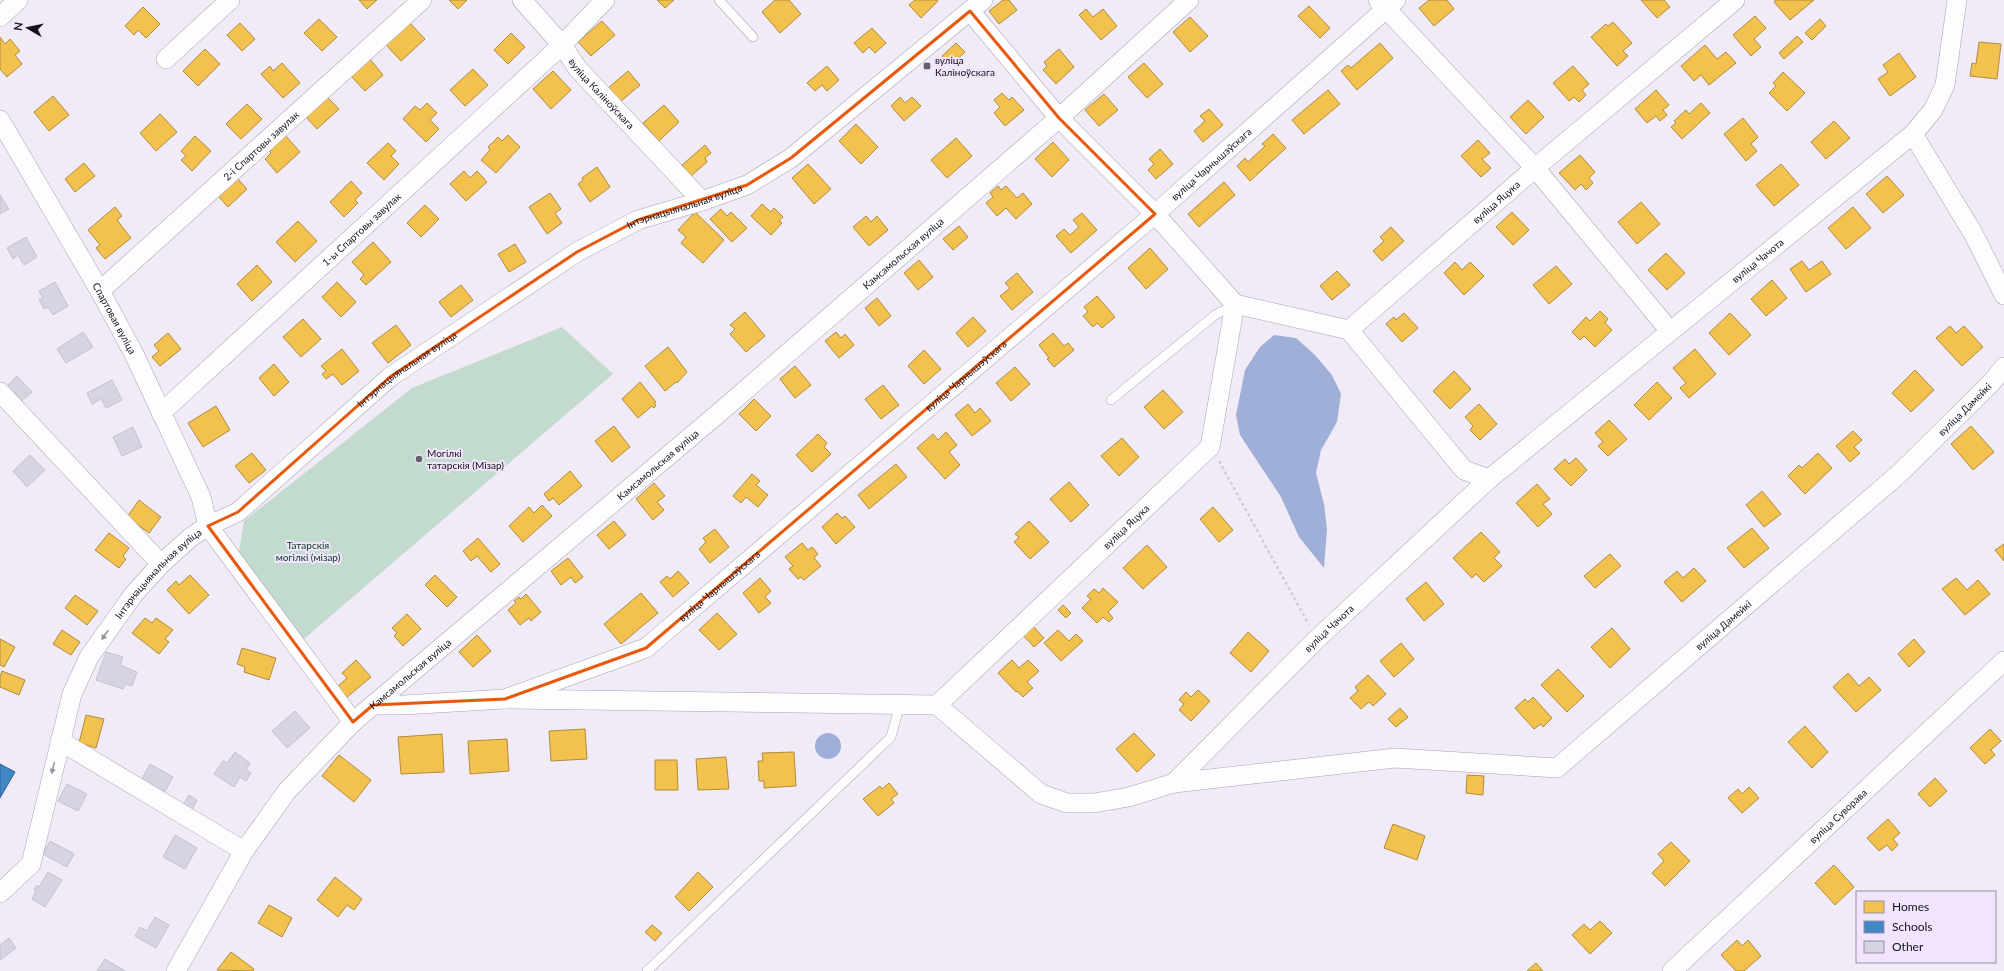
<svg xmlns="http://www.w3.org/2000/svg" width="2004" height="971" viewBox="0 0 2004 971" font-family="Lato,sans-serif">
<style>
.green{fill:#c2dbce}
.water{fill:#a0afd7}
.homes{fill:#f2c14e;stroke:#b08c3e}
.schools{fill:#3f88c5;stroke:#336592}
.building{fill:#d6d3e3;stroke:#c6c2cd}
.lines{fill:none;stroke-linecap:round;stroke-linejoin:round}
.lane-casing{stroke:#a9a4ad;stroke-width:10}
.street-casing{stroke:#a9a4ad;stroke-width:20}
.path{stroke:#d0ced2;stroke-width:2.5;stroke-dasharray:3 3;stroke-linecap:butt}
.lane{stroke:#fdfcfe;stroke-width:9}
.street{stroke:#fdfcfe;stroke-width:19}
.oneway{fill:#959397}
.marked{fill:none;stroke:#e8590c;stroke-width:3;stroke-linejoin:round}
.poi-dot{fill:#635e67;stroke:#f1e4fd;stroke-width:1.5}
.labels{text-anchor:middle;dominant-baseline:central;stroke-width:4;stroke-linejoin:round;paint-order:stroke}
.poi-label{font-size:10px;fill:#16121a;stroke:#f1e4fd;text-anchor:start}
.street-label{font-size:10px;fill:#16121a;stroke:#f1e4fd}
.park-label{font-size:10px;fill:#083820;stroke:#f1e4fd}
</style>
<rect width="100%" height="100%" fill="#f1eaf7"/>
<path class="green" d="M562,327L613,374L298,644L237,563L244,521L412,388Z"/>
<path class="water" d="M1274,335L1296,338L1315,355L1332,375L1341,394L1337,422L1321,450L1316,473L1324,504L1327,529L1324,568L1299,537L1281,497L1240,435L1236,415L1245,370L1260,347Z
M815 746a13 13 0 1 1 26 0a13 13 0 1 1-26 0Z"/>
<path class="homes" d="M359,0H377L367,9Z
M449,0H467L458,9Z
M657,0H674L665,8Z
M775,0H789L801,14L780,33L762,12Z
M915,0H937L938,1L921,18L909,5Z
M1003,0H1009L1017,10L999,24L989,11Z
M1429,0H1447L1454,9L1434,26L1419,8Z
M1641,0H1664L1670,7L1657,18Z
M1776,0H1814L1790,20L1774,2Z
M1309,6L1330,28L1320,38L1298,16Z
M143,7L160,24L146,38L138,30L134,35L125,26Z
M1086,9L1093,17L1103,9L1117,26L1101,40L1079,15Z
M1755,16L1766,28L1754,39L1761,47L1751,56L1733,35Z
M1190,17L1208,36L1190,52L1173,32Z
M319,19L337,37L322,51L304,33Z
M1820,19L1826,26L1812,40L1805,33Z
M602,21L615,35L591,56L578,42Z
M409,22L425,39L401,61L385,44Z
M1613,22L1632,43L1623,51L1628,56L1617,66L1591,37L1606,24L1608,26Z
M240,23L255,39L242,51L227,35Z
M872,28L886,43L875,53L869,47L863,53L854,43Z
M511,33L525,47L508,64L494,50Z
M1797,36L1803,42L1784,59L1779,53Z
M0,37L5,44L10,39L20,51L15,55L22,64L7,77L0,69Z
M1979,42L2001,44L1997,79L1970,76L1972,63L1976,64Z
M956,43L965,52L951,65L942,56Z
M1380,43L1393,58L1357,90L1341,71L1348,65L1351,68Z
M1705,45L1717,59L1726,52L1736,63L1709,85L1701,75L1694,81L1681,66Z
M205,49L220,64L198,86L183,71Z
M1059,49L1074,67L1056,84L1043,70L1047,66L1044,62Z
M1899,53L1916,77L1890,96L1878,79L1888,72L1883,65Z
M369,58L383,75L365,91L350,75Z
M282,63L300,83L283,98L261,74L270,66L273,71Z
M1144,63L1163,84L1147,98L1128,77Z
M827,66L839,80L827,91L822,85L815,91L807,83Z
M1573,66L1589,84L1582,90L1586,95L1579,102L1574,97L1569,101L1553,83Z
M473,69L488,85L465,106L450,90Z
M553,71L571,90L551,109L533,89Z
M628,71L640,85L620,102L608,88Z
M1783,72L1805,93L1787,111L1769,93L1776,86L1773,83Z
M1328,90L1340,104L1304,134L1292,120Z
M1656,90L1669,105L1663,110L1667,115L1660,121L1656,116L1647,123L1635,109Z
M1002,93L1009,100L1012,97L1024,110L1005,126L994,113L1000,107L994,100Z
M1104,94L1118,110L1099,126L1085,110Z
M53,96L69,115L49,131L34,112Z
M326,96L339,109L317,129L305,116Z
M900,97L905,103L912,97L921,106L904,121L891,106Z
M1528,100L1544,117L1526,134L1510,117Z
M427,103L437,113L430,120L439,129L426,142L403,119L415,106L420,110Z
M1701,103L1710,113L1682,139L1671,127L1676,123L1674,121L1686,110L1689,114Z
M247,104L262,119L241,139L226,124Z
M664,105L679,122L659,141L643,123Z
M1209,109L1223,125L1203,142L1194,131L1205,121L1200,116Z
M160,114L177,132L156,151L140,133Z
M1743,118L1758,137L1751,144L1757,151L1746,161L1724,134Z
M1834,121L1850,138L1826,159L1811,142Z
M856,124L878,147L861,164L839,141Z
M284,134L300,152L277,173L265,159L271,153L268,149Z
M1273,134L1286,148L1250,181L1237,166L1245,158L1248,162L1265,146L1262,144Z
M508,135L520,147L496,173L481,160L490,150L488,147L498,137L502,141Z
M195,136L211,151L192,171L181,160L186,156L181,151Z
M956,138L972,156L947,178L931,160Z
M1478,140L1490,153L1482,159L1491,168L1481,177L1461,156Z
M1053,142L1069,160L1052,177L1035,159Z
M388,143L396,151L391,156L399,164L384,180L367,163Z
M705,145L711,153L705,158L707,162L691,176L682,165Z
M1160,149L1173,164L1156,179L1148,170L1154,164L1149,159Z
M1580,155L1595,172L1589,178L1593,183L1586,190L1581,184L1575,190L1559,173Z
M84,163L95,176L75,192L65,179Z
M808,164L831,189L814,204L792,178Z
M1781,164L1799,185L1774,206L1756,185Z
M597,167L610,187L590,202L578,184L583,180L582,178Z
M464,171L470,178L477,171L487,182L466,201L450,184Z
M1887,176L1904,195L1883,213L1866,194Z
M236,177L247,189L228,207L217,195Z
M351,181L362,193L355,200L358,203L344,217L330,202Z
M1224,182L1235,195L1199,227L1188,214Z
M998,186L1001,190L1006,186L1017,198L1023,193L1032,204L1016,219L1006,208L997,216L986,203L993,197L990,193Z
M550,193L561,209L555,213L562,223L547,234L529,207Z
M1641,202L1660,224L1637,244L1618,222Z
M762,204L771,212L774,208L783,217L779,221L782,223L771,235L751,216Z
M425,205L439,219L421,237L407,223Z
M115,207L122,216L117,220L131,238L105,259L96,248L100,245L88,230Z
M1853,207L1871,228L1846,249L1828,228Z
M721,209L727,216L731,212L747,228L732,242L710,219Z
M695,212L724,240L703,263L681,243L686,237L678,230Z
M1512,212L1529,230L1513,245L1496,227Z
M1082,213L1097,230L1071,253L1056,236L1064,229L1070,235L1079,227L1073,220Z
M866,216L871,222L877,216L888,230L869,246L853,227Z
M298,221L317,241L295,262L276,242Z
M959,226L968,237L953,250L943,239Z
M1391,227L1404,241L1382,261L1373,251L1384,241L1380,237Z
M373,242L391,262L366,285L360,279L364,275L352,262Z
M515,244L526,262L509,272L498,254Z
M1150,248L1168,269L1146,289L1128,268Z
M1666,253L1685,273L1667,290L1648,270Z
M919,260L933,277L918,290L904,273Z
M1802,261L1809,270L1822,261L1831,274L1806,292L1790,269Z
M1455,262L1462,270L1470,262L1484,276L1464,295L1444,273Z
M257,265L272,282L252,301L237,284Z
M1556,266L1572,284L1549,304L1533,285Z
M1337,271L1350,285L1332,300L1320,286Z
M1017,273L1033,292L1012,310L1000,296L1010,288L1005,283Z
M1772,280L1787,298L1766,316L1751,299Z
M337,282L356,302L341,317L322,297Z
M461,285L473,300L451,317L439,302Z
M1097,296L1115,317L1102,328L1097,323L1093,327L1083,316L1088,312L1084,307Z
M877,298L891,316L879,326L865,308Z
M1600,311L1608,319L1605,323L1612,330L1595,347L1584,336L1580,340L1572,332L1586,317L1590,321Z
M745,312L765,336L746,352L730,334L735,329L730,325Z
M1404,313L1418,328L1402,342L1386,324L1394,317L1396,320Z
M1730,313L1751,335L1729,355L1709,333Z
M973,317L986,331L968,347L956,333Z
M303,319L321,339L301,357L283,337Z
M396,325L411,345L388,363L372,343Z
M1950,326L1956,333L1964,326L1983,347L1962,366L1936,338Z
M836,332L841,338L845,334L854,345L839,358L825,341Z
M168,333L181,349L160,366L152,357L159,351L154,345Z
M1053,333L1064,346L1068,343L1074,350L1054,367L1047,359L1049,358L1039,345Z
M668,347L687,372L677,383L676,382L665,391L645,366Z
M342,349L359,371L342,385L333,374L326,379L322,374L326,371L321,366Z
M1695,349L1716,374L1689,398L1680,388L1686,383L1673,368Z
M924,350L941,369L924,384L908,366Z
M274,364L289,382L274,396L259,378Z
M795,366L811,385L795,398L780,379Z
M1015,367L1030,384L1011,401L996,383Z
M1915,370L1934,390L1911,412L1892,393Z
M1454,371L1471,389L1450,409L1433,391Z
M640,382L656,402L654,403L656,405L654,408L652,406L638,418L622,399Z
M1657,382L1672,398L1649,420L1634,405Z
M883,385L899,405L881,419L865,399Z
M1163,390L1183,412L1164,429L1144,407Z
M754,399L771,416L756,431L739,414Z
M968,404L975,413L980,408L991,421L972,436L955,415Z
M1479,404L1497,424L1480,440L1470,430L1473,426L1465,417Z
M216,406L230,430L203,447L188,423Z
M1609,420L1627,439L1608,456L1598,446L1603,442L1595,433Z
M614,426L630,447L612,462L595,441Z
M1971,426L1994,452L1973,470L1951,444Z
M1853,431L1862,440L1854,447L1860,453L1850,462L1836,446Z
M946,432L957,445L949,452L960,465L945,479L917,448L933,434L938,440Z
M818,434L827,443L824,447L831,454L812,472L796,455Z
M1122,438L1139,457L1119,476L1101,456Z
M252,453L266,470L249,483L235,466Z
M1818,453L1832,468L1805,494L1788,476L1799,465L1802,468Z
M1576,458L1587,470L1571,486L1554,469L1565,459L1569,464Z
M896,464L907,477L869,509L858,495Z
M570,471L582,486L559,505L553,498L549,501L544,494Z
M752,474L760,481L756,485L768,495L758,507L746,497L741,503L733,496Z
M1069,482L1089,505L1071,522L1050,499Z
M654,483L665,496L657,502L664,510L653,520L636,499Z
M1537,484L1550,499L1543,504L1552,514L1538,527L1516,503Z
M1762,491L1781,514L1764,527L1746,505Z
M139,500L161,517L149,533L127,517Z
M542,505L552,516L523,542L509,526L529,507L534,513Z
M1213,507L1233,530L1219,542L1200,519Z
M837,513L842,518L845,516L855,527L836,544L822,527Z
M614,521L626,535L609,549L597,535Z
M1029,521L1049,542L1030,559L1014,542L1019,537L1015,534Z
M1752,528L1769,548L1744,568L1727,548Z
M715,529L729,547L710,563L699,549L706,542L703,538Z
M1481,532L1500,552L1494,558L1502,566L1484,582L1476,574L1472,578L1453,558Z
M109,533L129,548L123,556L126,559L119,568L95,550Z
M478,538L500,564L491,572L477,556L471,561L463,551Z
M802,543L808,550L812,547L818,554L814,558L821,566L804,580L801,577L798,579L789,569L793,566L785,557Z
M2004,544V561L1995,550Z
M1147,545L1167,567L1143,589L1123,568Z
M1610,554L1621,566L1595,588L1584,576Z
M568,558L583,577L575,583L571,577L561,585L551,571Z
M1694,568L1706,581L1682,602L1664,582L1677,571L1683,578Z
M678,571L689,583L673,597L660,582L667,576L670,579Z
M190,575L209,595L189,614L167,590L176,581L179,585Z
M435,575L457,597L447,607L425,585Z
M760,578L771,591L765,597L771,603L759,613L743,593Z
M1956,578L1967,590L1978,580L1990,594L1965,615L1942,589Z
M1426,582L1444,604L1424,621L1406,599Z
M1103,588L1118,602L1108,612L1113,618L1109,622L1103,617L1097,623L1082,608L1091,599L1087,596L1094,589L1099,593Z
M641,593L658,613L621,644L604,624Z
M526,594L541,612L531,621L529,618L520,625L508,610L516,603L514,601L519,597L521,599Z
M75,595L98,611L87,625L65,608Z
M1063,605L1071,613L1066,618L1058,610Z
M717,613L737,634L719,650L699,630Z
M407,614L421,629L403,646L394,636L397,633L392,628Z
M145,618L152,623L156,618L173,630L165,639L169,642L159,654L132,633Z
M1032,625L1044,638L1034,647L1022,634Z
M1612,628L1630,649L1610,668L1591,647Z
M62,630L80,642L71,655L53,644Z
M1058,630L1069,641L1076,634L1083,641L1061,661L1044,643Z
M1248,632L1269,651L1251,672L1230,653Z
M477,635L491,651L473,667L459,652Z
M0,639L15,647L4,667L0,665Z
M1914,639L1925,652L1909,667L1898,654Z
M1401,643L1414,659L1394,677L1380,661Z
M242,648L276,658L269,680L244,672L245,667L237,664Z
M356,660L371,677L346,698L337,687L347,678L342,673Z
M1012,660L1019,668L1028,660L1039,671L1027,682L1033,688L1023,697L1017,691L1016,692L998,673Z
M1558,669L1584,696L1567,712L1541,685Z
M2,671L25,680L19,695L0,687V677Z
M1848,673L1859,686L1869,677L1881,690L1856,712L1833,687Z
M1368,675L1386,694L1373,706L1369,702L1361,709L1350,698L1358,691L1355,687Z
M1198,690L1210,701L1191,721L1179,710L1184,704L1179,700L1186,692L1191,697Z
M1533,697L1552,718L1543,727L1541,724L1534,729L1515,708L1525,699L1528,702Z
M1400,708L1408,717L1396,727L1388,719Z
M86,715L104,719L96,748L79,743Z
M1805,726L1828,752L1812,768L1788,742Z
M585,729L587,759L551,761L549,731Z
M1990,729L2001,741L1991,750L1995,755L1985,764L1970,748Z
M1134,733L1155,755L1137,772L1116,749Z
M442,734L444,772L401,774L398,737Z
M507,739L509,771L470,774L468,741Z
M794,752L796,786L764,788V781H759L758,761H763L762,753Z
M339,755L371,780L354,802L322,776Z
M726,757L729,789L698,790L696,759Z
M655,760H677L678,790H655Z
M1467,775L1484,776L1483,795L1466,793Z
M1935,778L1947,791L1930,807L1918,794Z
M889,783L898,794L891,799L894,803L878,816L863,799L880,786L882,789Z
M1749,787L1759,798L1742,813L1728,798L1738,789L1742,794Z
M1888,819L1900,833L1893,839L1898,845L1892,851L1887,845L1879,851L1867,838Z
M1393,824L1425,836L1417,860L1384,848Z
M1671,842L1690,861L1665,886L1652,873L1664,861L1658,854Z
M1834,865L1854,887L1835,905L1815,883Z
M698,872L713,887L689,911L675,897Z
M335,877L362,899L354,910L347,905L338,917L317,900Z
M269,905L292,918L282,937L258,923Z
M1600,921L1612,933L1590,954L1572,935L1584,924L1590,930Z
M652,925L662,933L655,941L645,932Z
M1737,940L1742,946L1748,940L1761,956L1744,971H1736L1721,955Z
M231,952L254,969L253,971L217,970Z
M1536,963L1543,971H1527Z"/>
<path class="schools" d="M0,764L15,772L0,798Z"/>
<path class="building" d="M0,195L9,209L0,214Z
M26,237L37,257L24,265L18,255L13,259L7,248Z
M55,282L68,306L53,315L48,307L44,309L39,300L43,298L39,291Z
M83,332L93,347L66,363L57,349Z
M17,376L32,392L22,401L15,393L12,397L4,389Z
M112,380L122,400L106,408L101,399L92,404L87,393Z
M133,427L142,447L122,456L113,437Z
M30,455L45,470L27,487L13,471Z
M106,652L123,657L120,665L137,672L132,686L126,684L123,689L96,680Z
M295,711L310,728L287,748L272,731Z
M235,752L250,763L246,770L251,773L246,781L240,777L234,787L214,774L223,761L227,763Z
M150,764L173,777L163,795L140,782Z
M67,784L87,794L78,811L58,801Z
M189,795L197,800L190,813L181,808Z
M175,835L197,848L185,869L163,857Z
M50,841L74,854L67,867L43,854Z
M48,872L62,880L45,907L32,899L36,891L34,890L37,885L39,887Z
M155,917L169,925L156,948L135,936L140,927L147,931Z
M9,938L16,948L0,960V945Z
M105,959L125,971H97Z"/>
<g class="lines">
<g class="lane-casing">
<path id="lane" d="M719,0L753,37
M1111,400L1215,315L1234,305
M647,971L891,737L900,704"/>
</g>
<g class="street-casing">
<g id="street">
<path id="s1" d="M522,0L562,45L578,69L702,201"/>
<path d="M1378,0L1535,168L1670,331"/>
<path d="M0,17L18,0"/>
<path d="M166,59L230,0"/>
<path id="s2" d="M0,120L100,291L134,354L201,497L208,526L353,722"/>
<path d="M1913,134L1974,235L2004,295"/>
<path id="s3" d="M100,291L422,0"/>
<path id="s4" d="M1235,304L1349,330L1535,168L1735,0"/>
<path id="s5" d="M1349,330L1464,470L1489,479L1913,134L1933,110L1945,85L1957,0"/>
<path d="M0,392L161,564"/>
<path id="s6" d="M161,413L562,45L605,0"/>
<path id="s7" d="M505,699L646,648L1155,214L1396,0"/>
<path d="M373,705H403L505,699L937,705"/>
<path id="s8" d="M937,705L1041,794L1067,803H1094L1129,797L1174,783L1395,758L1557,768L1900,473L1991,383L2004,367"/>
<path id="s9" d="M937,705L1210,447L1235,304L1155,214L1059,118L970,11"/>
<path d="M60,741L244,851"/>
<path id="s10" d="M1174,783L1317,639L1489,479"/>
<path id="s11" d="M0,893L31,864L72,694L89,657L133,595L161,564L191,537L208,526L238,512L390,377L577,252L638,220L702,201L747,185L791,158L983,0"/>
<path id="s12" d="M176,971L244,851L287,791L353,722L720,412L1059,118L1189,0"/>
<path id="s13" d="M1672,971L2004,661"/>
</g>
</g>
<path class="path" d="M1219,461L1309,625"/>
<use href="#lane" class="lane"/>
<use href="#street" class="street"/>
</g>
<defs><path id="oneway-solid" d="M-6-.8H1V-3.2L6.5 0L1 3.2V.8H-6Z"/></defs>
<g class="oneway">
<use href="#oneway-solid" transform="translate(105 635) rotate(125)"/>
<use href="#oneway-solid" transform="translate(53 768) rotate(104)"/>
</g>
<path class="marked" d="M970,11L1059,118L1155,214L646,648L505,699L373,705L353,722L208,526L238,512L390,377L577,252L638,220L747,185L791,158Z"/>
<g class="poi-dot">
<rect x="923" y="62" width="8" height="8" rx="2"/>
<circle cx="419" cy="459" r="4"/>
</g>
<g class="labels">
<g class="poi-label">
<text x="935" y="60">вуліца<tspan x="935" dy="12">Каліноўскага</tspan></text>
<text x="427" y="453">Могілкі<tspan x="427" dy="12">татарскія (Мізар)</tspan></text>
</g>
<g class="street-label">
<text stroke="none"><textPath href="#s1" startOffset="123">вуліца Каліноўскага</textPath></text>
<text stroke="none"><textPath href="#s3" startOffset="217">2-і Спартовы завулак</textPath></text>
<text stroke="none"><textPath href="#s7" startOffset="894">вуліца Чарнышэўскага</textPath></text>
<text stroke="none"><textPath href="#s4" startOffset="312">вуліца Яцука</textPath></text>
<text stroke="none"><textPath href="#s11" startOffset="1015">Інтэрнацыянальная вуліца</textPath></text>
<text stroke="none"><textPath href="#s6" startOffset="272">1-ы Спартовы завулак</textPath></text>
<text stroke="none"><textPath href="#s12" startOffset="1030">Камсамольская вуліца</textPath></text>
<text stroke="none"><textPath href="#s5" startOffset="554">вуліца Чачота</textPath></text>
<text stroke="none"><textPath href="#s2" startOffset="229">Спартовая вуліца</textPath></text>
<text stroke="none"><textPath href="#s11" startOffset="691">Інтэрнацыянальная вуліца</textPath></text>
<text stroke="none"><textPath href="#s7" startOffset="570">вуліца Чарнышэўскага</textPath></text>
<text stroke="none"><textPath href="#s8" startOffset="1202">вуліца Дамейкі</textPath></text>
<text stroke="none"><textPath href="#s12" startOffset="706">Камсамольская вуліца</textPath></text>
<text stroke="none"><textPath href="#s9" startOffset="260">вуліца Яцука</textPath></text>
<text stroke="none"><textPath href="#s11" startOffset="367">Інтэрнацыянальная вуліца</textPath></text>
<text stroke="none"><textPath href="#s7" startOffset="246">вуліца Чарнышэўскага</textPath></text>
<text stroke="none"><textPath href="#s8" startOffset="878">вуліца Дамейкі</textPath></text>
<text stroke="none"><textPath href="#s10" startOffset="219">вуліца Чачота</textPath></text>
<text stroke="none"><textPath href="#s12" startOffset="382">Камсамольская вуліца</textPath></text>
<text stroke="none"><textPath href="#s13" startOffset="227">вуліца Суворава</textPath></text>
</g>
<g class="park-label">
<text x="308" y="545">Татарскія<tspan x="308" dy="12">могілкі (мізар)</tspan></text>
</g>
</g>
<rect x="1856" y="891" width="140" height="72" fill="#f1e4fd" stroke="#9990a2"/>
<rect x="1864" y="901" width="20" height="12" fill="#f2c14e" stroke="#9990a2"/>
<text x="1892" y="911" font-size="12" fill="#16121a">Homes</text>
<rect x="1864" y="921" width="20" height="12" fill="#3f88c5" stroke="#9990a2"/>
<text x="1892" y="931" font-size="12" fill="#16121a">Schools</text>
<rect x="1864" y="941" width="20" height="12" fill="#d6d3e3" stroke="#9990a2"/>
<text x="1892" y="951" font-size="12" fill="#16121a">Other</text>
<g transform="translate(28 28) rotate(279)" stroke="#f1e4fd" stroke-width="3" paint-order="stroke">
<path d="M0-3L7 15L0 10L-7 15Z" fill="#16121a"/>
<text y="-6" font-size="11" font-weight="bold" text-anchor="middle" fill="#16121a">N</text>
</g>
</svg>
